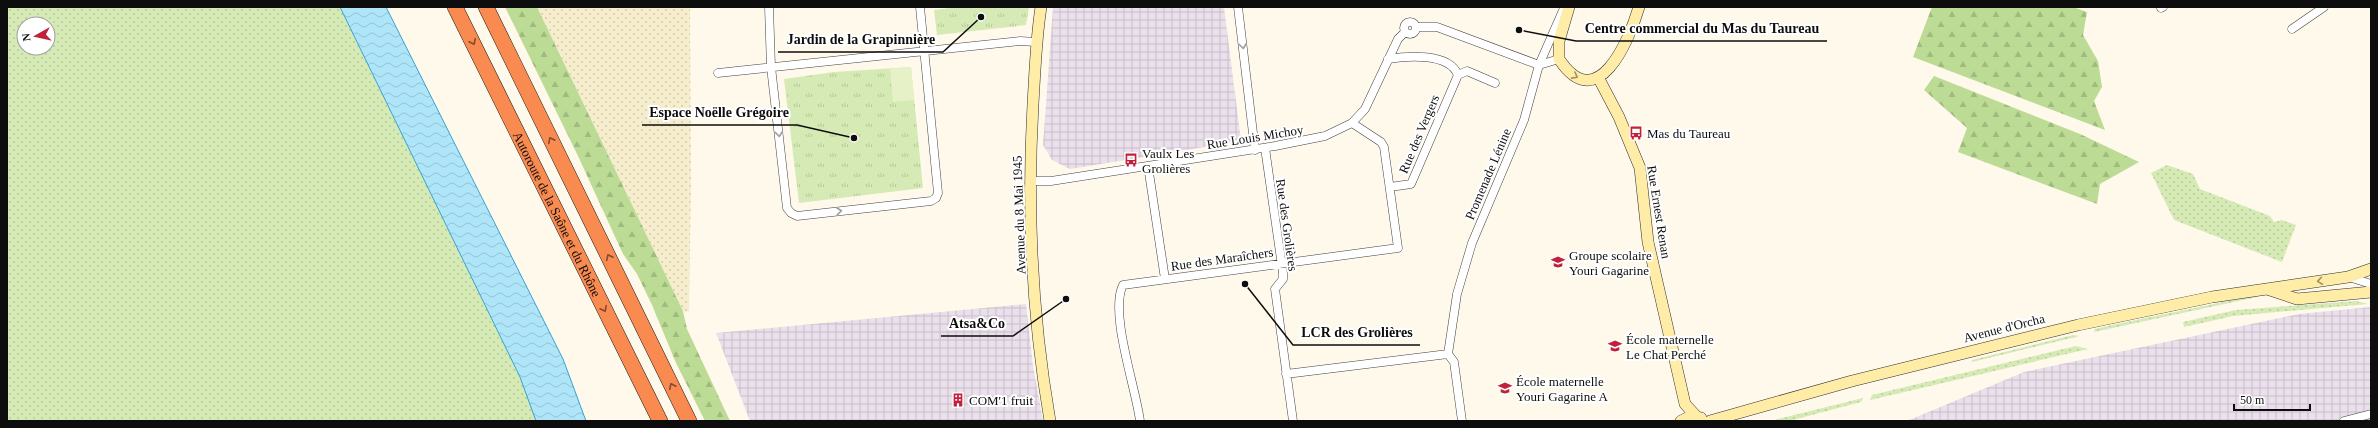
<svg xmlns="http://www.w3.org/2000/svg" width="2378" height="428" viewBox="0 0 2378 428" font-family="Georgia,serif">
<style>
.industrial{fill:url(#industrial-grid)}
.farmland{fill:url(#farmland-dots)}
.grass{fill:url(#grass-dots);fill-rule:evenodd}
.forest{fill:url(#forest-firs)}
.park{fill:url(#park-tufts)}
.pitch{fill:#e7f1c7}
.water{fill:url(#water-waves);stroke:#34a3d1}
.lines{fill:none;stroke-linecap:round;stroke-linejoin:round}
.street-casing{stroke:#404040;stroke-width:9}
.secondary-casing{stroke:#2f2f2f;stroke-width:12}
.highway-casing{stroke:#1e1e1e;stroke-width:16}
.street{stroke:#fff;stroke-width:8}
.secondary{stroke:#ffeca7;stroke-width:11}
.highway{stroke:#f98b51;stroke-width:15}
.oneway{stroke:#834c2f}
.oneway2{stroke:#9e9e9e}
.oneway3{stroke:#9e9369}
.labels{text-anchor:middle;dominant-baseline:central;stroke-width:4;stroke-linejoin:round;paint-order:stroke}
.poi-label{font-size:13px;fill:#0d0d0d;stroke:#fff;text-anchor:start}
.street-label{font-size:13px;fill:#0d0d0d;stroke:#fff}
.leader{fill:none;stroke:#0d0d0d;stroke-width:1.5}
.callout-dot{fill:#0d0d0d;stroke:#fff;stroke-width:1.5}
.callout-label{font-size:14px;text-anchor:middle;font-weight:bold;fill:#0d0d0d;stroke:#fff;stroke-width:4;stroke-linejoin:round;paint-order:stroke}
</style>
<defs>
<pattern id="industrial-grid" width="8" height="8" patternUnits="userSpaceOnUse"><rect width="8" height="8" fill="#e9e0ec"/><path d="M0 4h8M4 0v8" fill="none" stroke="#c7bfc9"/></pattern>
<pattern id="farmland-dots" width="8" height="8" patternUnits="userSpaceOnUse"><rect width="8" height="8" fill="#f5edcc"/><path d="M2 2h.1M6 6h.1" fill="none" stroke="#d1caae" stroke-width="1.8" stroke-linecap="round"/></pattern>
<pattern id="grass-dots" width="8" height="8" patternUnits="userSpaceOnUse"><rect width="8" height="8" fill="#d6eab5"/><path d="M2 2h.1M6 6h.1" fill="none" stroke="#b6c89a" stroke-width="1.8" stroke-linecap="round"/></pattern>
<pattern id="forest-firs" width="22" height="20" patternUnits="userSpaceOnUse"><rect width="22" height="20" fill="#bcdb94"/><path d="M5 1l3.5 6h-7zM16 11l3.5 6h-7z" fill="#a0bb7e"/></pattern>
<pattern id="park-tufts" width="24" height="20" patternUnits="userSpaceOnUse"><rect width="24" height="20" fill="#d6eab5"/><path d="M3 7l-1-3M5 7V3M7 7l1-3M15 17l-1-3M17 17v-4M19 17l1-3" fill="none" stroke="#b6c89a"/></pattern>
<pattern id="water-waves" width="16" height="10" patternUnits="userSpaceOnUse"><rect width="16" height="10" fill="#afe5f8"/><path d="M0 5q4-4 8 0t8 0" fill="none" stroke="#95c3d3"/></pattern>
</defs>
<rect width="100%" height="100%" fill="#fff9ec"/>
<path class="industrial" d="M1053,7H1224L1241,141L1070,169L1052,160L1043,145Z
M1026,304L1033,366L1043,421H750L716,333Z
M2371,307V421H1907L2024,372L2299,314Z"/>
<path class="farmland" d="M537,7H690L691,183L689,311L686,312L683,311Z"/>
<path class="grass" d="M7,7H340L520,377L536,421H7ZM24,24H48V48H24Z
M2167,165L2193,174L2200,189L2270,216L2274,222L2282,220L2296,225L2282,262L2174,220L2151,173Z
M2257,295V297L2094,332L2095,329L2117,324Z
M2356,301L2368,304L2233,316L2184,327L2183,322L2236,310Z
M2073,335L2080,336L1972,362V360Z
M2076,346L2088,349L1870,400L1872,395Z
M1863,398L1861,402L1789,421H1770Z"/>
<path class="forest" d="M505,7H537L683,311L687,329L730,421H705L676,363L652,305L637,274L623,254L578,156Z
M1932,7H2073L2087,12L2083,35L2098,61L2102,87L2094,101L2105,130L1913,57Z
M1934,76L2080,134L2139,162L2100,184L2097,204L1958,152L1967,128L1924,90Z"/>
<path class="park" d="M958,7H1029L1026,25L937,35L934,10Z
M911,67L923,188L799,203L784,79L834,72Z"/>
<path class="pitch" d="M911,67L914,100L893,102L890,69Z"/>
<path class="water" d="M340,7H386L563,359L586,421H536L520,377Z"/>
<g class="lines">
<g class="street-casing">
<path id="street" d="M769,7L771,67L787,208L791,213L797,216L931,201L936,198L938,193L920,7
M1238,7L1255,150
M2161,8L2163,7
M1404 28a6 6 0 1 1 12 0a6 6 0 1 1-12 0Z
M1417,27H1437L1539,65L1559,59
M2292,29L2324,7
M1388,59C1406,56 1449,52 1458,75L1411,184L1390,187
M718,73L1020,41L1036,42
M1458,75L1467,71L1495,83
M1265,148L1283,273V279L1275,289L1293,421
M1148,166L1165,279
M1031,181H1051L1275,146L1325,136L1352,123L1365,109L1398,39L1405,32
M2349,277L2371,284
M1448,354L1457,294L1472,243L1524,120L1539,65L1564,8
M1286,374L1448,354L1454,362L1462,421
M1140,421C1136,388 1109,313 1123,285L1398,248L1384,147L1381,142L1352,123
M2344,421L2371,414"/>
</g>
<g class="secondary-casing">
<path id="secondary" d="M1041,7C1036,39 1035,71 1033,104C1027,209 1032,317 1050,421
M1569,7L1559,41V59C1597,117 1629,41 1639,7
M1598,77L1619,117L1640,168L1648,242L1685,404L1696,416
M2267,289L2297,299L2371,292
M1681,421L1691,416L1701,418
M1710,421L1852,381L2078,325L2212,297L2348,277L2371,269"/>
</g>
<g class="highway-casing">
<g id="highway">
<path id="s1" d="M455,7L660,421"/>
<path d="M486,7L689,421"/>
</g>
</g>
<use href="#street" class="street"/>
<use href="#secondary" class="secondary"/>
<use href="#highway" class="highway"/>
</g>
<defs><path id="oneway-chevron" d="M-2-3.5L2.5 0L-2 3.5" fill="none" stroke-width="1.6" stroke-linecap="round" stroke-linejoin="round"/></defs>
<g class="oneway">
<use href="#oneway-chevron" transform="translate(473 42) rotate(64)"/>
<use href="#oneway-chevron" transform="translate(551 140) rotate(-116)"/>
<use href="#oneway-chevron" transform="translate(609 257) rotate(-116)"/>
<use href="#oneway-chevron" transform="translate(604 309) rotate(64)"/>
<use href="#oneway-chevron" transform="translate(672 386) rotate(-116)"/>
</g>
<g class="oneway2">
<use href="#oneway-chevron" transform="translate(1243 46) rotate(83)"/>
<use href="#oneway-chevron" transform="translate(779 134) rotate(84)"/>
<use href="#oneway-chevron" transform="translate(839 211) rotate(-6)"/>
</g>
<g class="oneway3">
<use href="#oneway-chevron" transform="translate(1575 76) rotate(28)"/>
<use href="#oneway-chevron" transform="translate(2320 281) rotate(172)"/>
</g>
<defs>
<g id="bus-bare" transform="scale(1.08)"><path d="M-5-6H5V4H4V6H2V4H-2V6H-4V4H-5ZM-3.5-4V0h7V-4ZM-3.5 1.2v1.5H-2V1.2ZM2 1.2v1.5H3.5V1.2Z" fill="#c1213a" stroke="#fff" stroke-width="2.5" paint-order="stroke"/></g>
<g id="school-bare" transform="scale(1.08)"><path d="M0-5L7-2L0 1L-7-2ZM-4 1L0 2.5L4 1V4Q0 6-4 4Z" fill="#c1213a" stroke="#fff" stroke-width="2.5" paint-order="stroke"/></g>
<g id="building-bare" transform="scale(1.08)"><path d="M-4-6H4V6H1V3H-1V6H-4ZM-2.5-4.3h1.7v1.8h-1.7ZM.8-4.3h1.7v1.8H.8ZM-2.5-1h1.7V.8h-1.7ZM.8-1h1.7V.8H.8Z" fill="#c1213a" stroke="#fff" stroke-width="2.5" paint-order="stroke"/></g>
</defs>
<g fill-rule="evenodd">
<use href="#bus-bare" x="1636" y="133"/>
<use href="#bus-bare" x="1131" y="160"/>
<use href="#school-bare" x="1558" y="262"/>
<use href="#school-bare" x="1615" y="346"/>
<use href="#school-bare" x="1505" y="388"/>
<use href="#building-bare" x="958" y="400"/>
</g>
<g class="labels">
<g class="poi-label">
<text x="1647" y="133">Mas du Taureau</text>
<text x="1142" y="153">Vaulx Les<tspan x="1142" dy="15">Grolières</tspan></text>
<text x="1569" y="255">Groupe scolaire<tspan x="1569" dy="15">Youri Gagarine</tspan></text>
<text x="1626" y="339">École maternelle<tspan x="1626" dy="15">Le Chat Perché</tspan></text>
<text x="1516" y="381">École maternelle<tspan x="1516" dy="15">Youri Gagarine A</tspan></text>
<text x="969" y="400">COM'1 fruit</text>
</g>
<g class="street-label">
<text transform="translate(1419 134) rotate(-67)">Rue des Vergers</text>
<text transform="translate(1255 137) rotate(-9)">Rue Louis Michoy</text>
<text transform="translate(1488 174) rotate(-67)">Promenade Lénine</text>
<text transform="translate(1659 212) rotate(81)">Rue Ernest Renan</text>
<text stroke="none"><textPath href="#s1" startOffset="231">Autoroute de la Saône et du Rhône</textPath></text>
<text transform="translate(1019 215) rotate(-92)">Avenue du 8 Mai 1945</text>
<text transform="translate(1287 225) rotate(82)">Rue des Grolières</text>
<text transform="translate(1222 259) rotate(-8)">Rue des Maraîchers</text>
<text transform="translate(2004 328) rotate(-14)">Avenue d'Orcha</text>
</g>
</g>
<path class="leader" d="M1519 30L1576 41H1827M981 17L943 52H778M854 138L797 125H642M1066 299L1013 336H941M1245 284L1293 345H1420"/>
<g class="callout-dot">
<circle cx="1519" cy="30" r="4"/>
<circle cx="981" cy="17" r="4"/>
<circle cx="854" cy="138" r="4"/>
<circle cx="1066" cy="299" r="4"/>
<circle cx="1245" cy="284" r="4"/>
</g>
<g class="callout-label">
<text x="1702" y="33">Centre commercial du Mas du Taureau</text>
<text x="861" y="44">Jardin de la Grapinnière</text>
<text x="719" y="117">Espace Noëlle Grégoire</text>
<text x="977" y="328">Atsa&amp;Co</text>
<text x="1357" y="337">LCR des Grolières</text>
</g>
<rect width="2378" height="428" fill="none" stroke="#0d0d0d" stroke-width="16"/>
<g transform="translate(36 36) rotate(262)"><circle r="19" fill="#ffffff" stroke="#9e9e9e"/>
<path d="M0-3L7 15L0 10L-7 15Z" fill="#c1213a"/>
<text y="-6" font-size="11" font-weight="bold" text-anchor="middle" fill="#0d0d0d">N</text>
</g>
<path d="M2234 404v6h76v-6" fill="none" stroke="#0d0d0d" stroke-width="2"/>
<text x="2240" y="404" font-size="12" fill="#0d0d0d" stroke="#ffffff" stroke-width="3" paint-order="stroke">50 m</text>
</svg>
